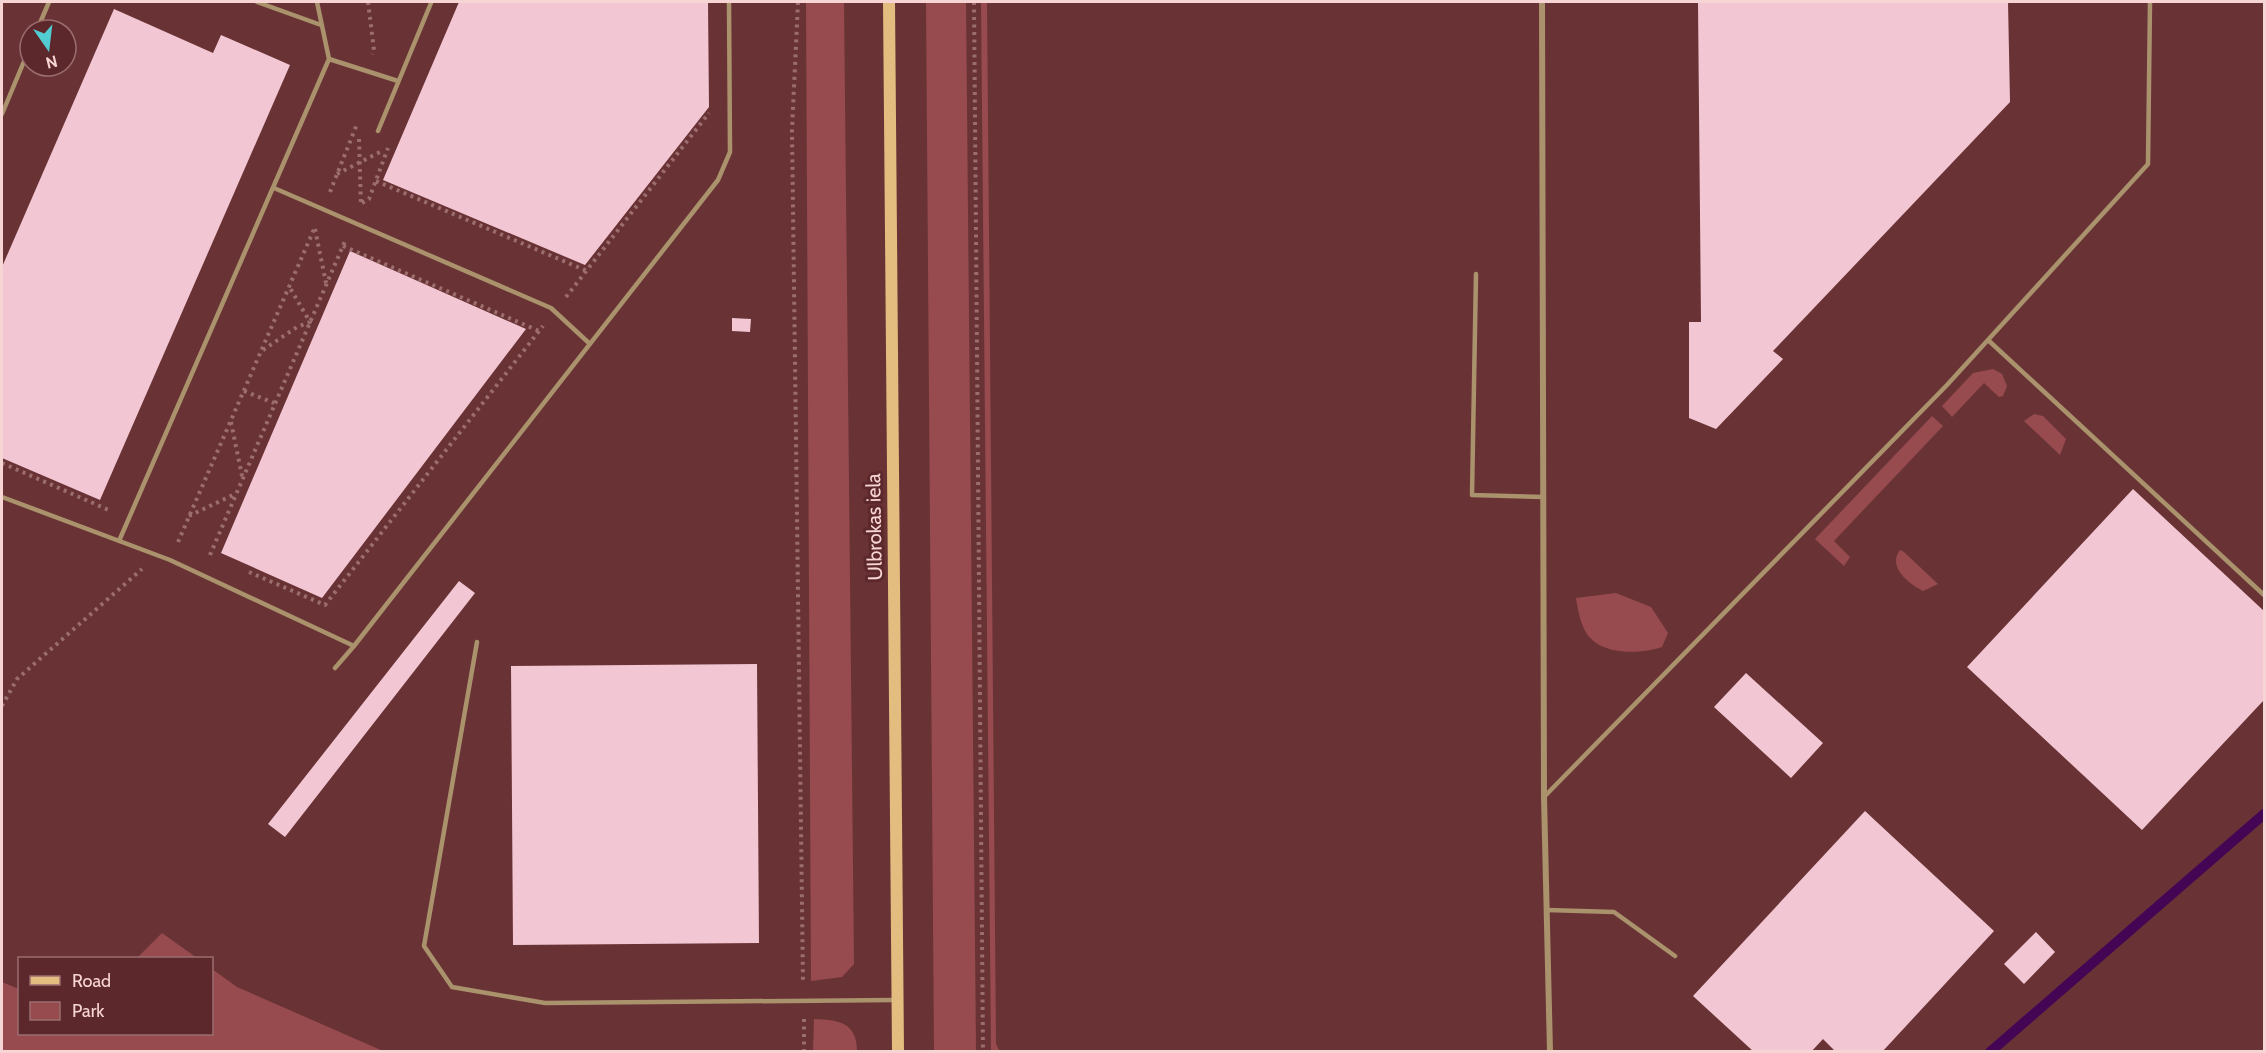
<svg xmlns="http://www.w3.org/2000/svg" width="2266" height="1053" viewBox="0 0 2266 1053" font-family="Cabin,sans-serif">
<style>
.green{fill:#974b4f}
.lines{fill:none;stroke-linecap:round;stroke-linejoin:round}
.stream{stroke:#450555;stroke-width:10}
.building{fill:#f2c6d3}
.path{stroke:#9c6d6e;stroke-width:4;stroke-dasharray:3 4.5;stroke-linecap:butt}
.lane{stroke:#aa926c;stroke-width:4.5}
.street{stroke:#aa926c;stroke-width:6}
.secondary{stroke:#e3bc7f;stroke-width:12}
.labels{text-anchor:middle;dominant-baseline:central;stroke-width:6;stroke-linejoin:round;paint-order:stroke}
.street-label{font-size:20px;fill:#f7d5d5;stroke:#5d282b}
</style>
<rect width="100%" height="100%" fill="#693335"/>
<path class="green" d="M806,2H844L854,964L842,977L811,981Z
M926,2H966L976,1052L934,1051Z
M981,2H987L996,1044L1000,1052L991,1051Z
M1993,369L2002,374L2007,386L2003,396L1999,397L1984,383L1952,417L1942,406L1973,373Z
M2034,414L2043,416L2066,439L2060,455L2024,421Z
M1932,416L1943,426L1834,541L1850,557L1844,566L1815,539Z
M1900,550L1904,552L1938,584L1923,591C1909,584 1887,567 1900,550Z
M1616,593L1651,607L1668,633L1662,647C1641,654 1602,656 1587,634C1580,623 1578,610 1576,598Z
M162,933L197,958H137Z
M212,969L237,987L383,1051H2V982L19,989L20,1034H212Z
M814,1019C838,1020 857,1022 857,1051H813Z"/>
<g class="lines">
<path class="stream" d="M1990,1052L2264,814"/>
</g>
<path class="building" d="M459,2H708L709,107L585,265L383,180Z
M1698,2H2008L2010,102L1773,351L1783,359L1716,429L1689,418V322H1701Z
M114,9L213,53L221,35L290,65L100,500L2,458V267Z
M350,251L526,329L322,598L221,553Z
M732,318L751,319L750,332L732,331Z
M2133,489L2264,611V700L2142,830L1967,667Z
M459,581L475,593L285,837L268,824Z
M757,664L759,943L513,945L511,666Z
M1746,673L1823,743L1791,778L1714,707Z
M1865,811L1994,931L1882,1052H1836L1823,1039L1811,1052H1754L1693,996Z
M2036,932L2055,952L2024,984L2004,964Z"/>
<g class="lines">
<path class="path" d="M368,2L374,50L372,54
M798,2L792,130L803,982
M974,2L983,1052
M359,139L361,206
M337,174L382,151
M376,181L587,271
M330,192L357,124
M362,203L369,199L388,148
M315,229L326,283
M343,246L539,331
M566,297L709,113
M263,350L297,327L310,322L290,288
M244,391L274,403
M231,422L242,476
M2,463L111,511
M189,516L233,495
M178,542L315,227
M210,555L345,241
M249,572L325,605L543,326
M2,706L17,679L142,569
M804,1052V1019"/>
<path class="lane" d="M257,2L321,25
M37,30L49,2
M329,59L398,81
M2,114L30,47
M378,131L431,3
M274,188L551,308L590,344
M1476,274L1472,495L1544,497
M1988,340L2264,595
M2,497L170,560L354,646L718,180L730,152L729,2
M119,541L329,59L317,2
M477,642L424,946L452,987L545,1003L895,1000
M335,668L354,646
M1544,797L1947,385L2148,164L2150,2
M1547,910L1614,912L1675,956"/>
<path class="street" d="M1542,2L1544,797L1550,1052"/>
<path class="secondary" d="M889,2L898,1052"/>
</g>
<g class="labels">
<g class="street-label">
<text transform="translate(874 527) rotate(-91)">Ulbrokas iela</text>
</g>
</g>
<rect width="2266" height="1053" fill="none" stroke="#f7d5d5" stroke-width="6"/>
<rect x="18" y="957" width="195" height="78" fill="#5d282b" stroke="#9b6d6f" stroke-width="1.5"/>
<rect x="30" y="976" width="30" height="9" fill="#e3bc7f" stroke="#9b6d6f" stroke-width="1.5"/>
<text x="72" y="987" font-size="18" fill="#f7d5d5">Road</text>
<rect x="30" y="1002" width="30" height="18" fill="#974b4f" stroke="#9b6d6f" stroke-width="1.5"/>
<text x="72" y="1017" font-size="18" fill="#f7d5d5">Park</text>
<g transform="translate(48 48) rotate(166)"><circle r="28" fill="#5d282b" stroke="#9b6d6f" stroke-width="1.5"/>
<path d="M0-4.5L10 22L0 15L-10 22Z" fill="#52ccd1"/>
<text y="-9" font-size="16" font-weight="bold" text-anchor="middle" fill="#f7d5d5">N</text>
</g>
</svg>
